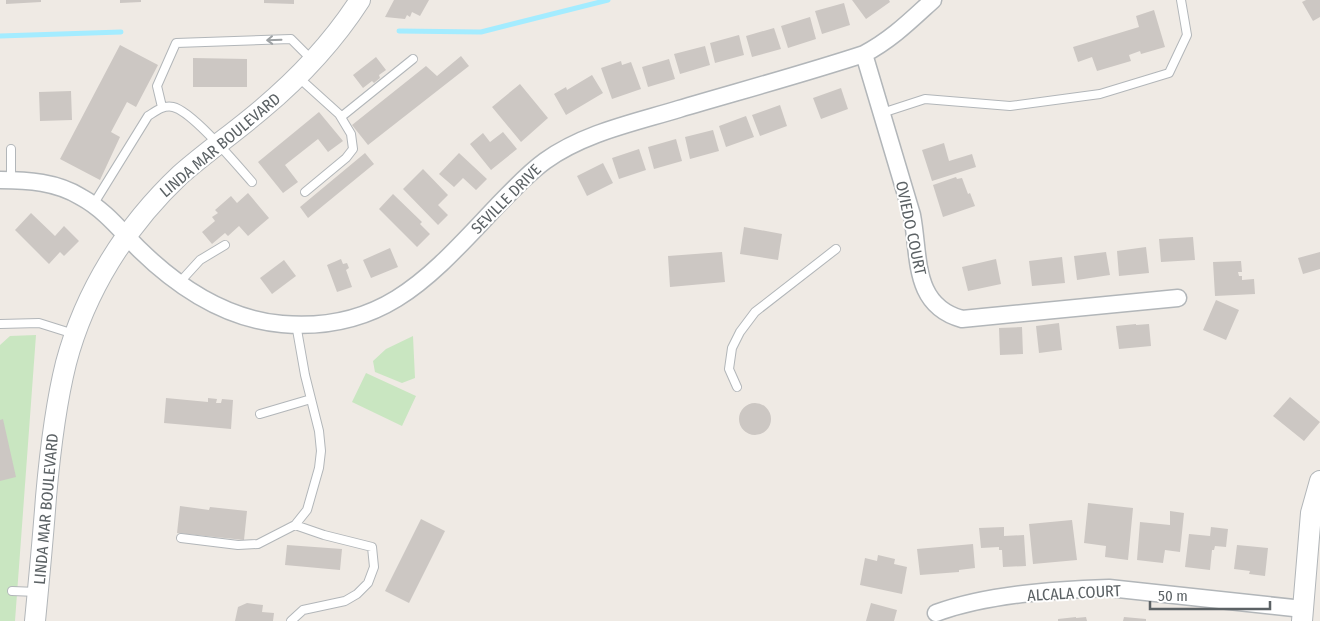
<svg xmlns="http://www.w3.org/2000/svg" width="1320" height="621" viewBox="0 0 1320 621" font-family="'Fira Sans Condensed',sans-serif">
<style>
.green{fill:#c9e6c1}
.lines{fill:none;stroke-linecap:round;stroke-linejoin:round}
.stream{stroke:#a4ecff;stroke-width:5}
.building{fill:#ccc7c3}
.service-casing{stroke:#b2b6b9;stroke-width:10}
.minor-casing{stroke:#b2b6b9;stroke-width:19}
.tertiary-casing{stroke:#b2b6b9;stroke-width:22}
.service{stroke:#fff;stroke-width:8}
.minor{stroke:#fff;stroke-width:16}
.tertiary{stroke:#fff;stroke-width:20}
.oneway{stroke:#9da1a3}
.labels{text-anchor:middle;dominant-baseline:central;stroke-width:4;stroke-linejoin:round;paint-order:stroke}
.street-label{font-size:16px;fill:#5c6265;stroke:#fff}
</style>
<rect width="100%" height="100%" fill="#efeae4"/>
<path class="green" d="M36,335L15,621H0V345L10,336Z
M413,336L415,378L402,383L375,372L373,361L386,349Z
M366,373L416,396L402,426L352,402Z"/>
<g class="lines">
<path class="stream" d="M399,31L481,32L608,0
M0,36L121,32"/>
</g>
<path class="building" d="M6,0H41V2L6,4Z
M120,0H141V2L120,3Z
M264,0H294V4L264,3Z
M394,0H429L420,16L412,12L410,17L407,15L405,19L385,17Z
M852,0H889L890,2L866,19Z
M1306,0H1320V17L1313,21L1302,2Z
M844,3L850,25L822,34L815,11Z
M1154,10L1165,47L1141,54L1140,51L1129,55L1131,61L1097,71L1092,57L1078,62L1073,47L1139,27L1136,16Z
M810,17L816,39L788,48L781,26Z
M774,28L781,49L752,57L746,36Z
M739,35L744,55L715,63L710,43Z
M120,45L158,65L136,107L127,102L111,132L120,137L100,180L60,159Z
M705,46L710,65L680,74L674,54Z
M461,56L469,66L368,145L352,125L426,66L437,76Z
M376,57L386,70L379,75L380,78L374,83L372,81L363,88L353,75Z
M193,58L247,59V87H193Z
M669,59L675,79L648,87L642,67Z
M621,61L622,65L631,62L641,89L612,99L601,68Z
M592,75L603,93L566,115L554,94L566,87L567,90Z
M520,84L548,118L521,142L492,107Z
M841,88L848,109L821,119L813,98Z
M71,91L72,120L40,121L39,92Z
M780,105L787,126L760,136L752,115Z
M319,112L343,141L328,152L318,139L285,165L298,182L283,193L258,162Z
M746,116L754,137L726,147L719,126Z
M713,130L719,151L690,159L685,137Z
M503,132L517,149L491,170L470,144L483,133L490,142Z
M676,139L682,161L654,169L648,147Z
M944,143L949,161L972,154L976,167L932,181L922,150Z
M639,149L646,170L619,179L612,158Z
M365,153L374,164L308,218L300,207Z
M459,153L487,179L476,190L463,178L454,187L439,174Z
M603,163L613,183L587,196L577,176Z
M423,169L448,195L438,205L448,215L438,225L403,189Z
M956,177L957,179L962,178L968,194L970,193L975,206L943,217L933,185Z
M248,193L269,218L248,236L239,226L228,236L225,233L212,244L202,232L215,221L212,217L218,213L215,210L231,196L237,203Z
M393,194L422,222L420,224L430,234L417,247L379,209Z
M31,213L55,236L64,226L79,241L64,256L60,252L49,264L15,230Z
M744,227L782,234L778,260L740,254Z
M1193,237L1195,260L1161,262L1159,239Z
M1146,247L1149,273L1119,276L1117,251Z
M390,248L398,267L371,278L363,260Z
M722,252L725,282L670,287L668,256Z
M1106,252L1110,275L1077,280L1074,256Z
M1320,252V269L1303,274L1298,258Z
M1062,257L1065,283L1032,286L1029,261Z
M341,259L343,264L347,263L349,268L346,270L352,287L337,292L327,265Z
M996,259L1001,284L968,291L962,267Z
M284,260L296,276L272,294L260,278Z
M1241,261L1242,272H1238L1239,276H1242V280L1254,279L1255,294L1215,296L1213,262Z
M1216,300L1239,310L1226,340L1203,330Z
M1059,323L1062,350L1039,353L1036,326Z
M1136,324V325L1149,324L1151,346L1119,349L1116,326Z
M1022,327L1023,354L1000,355L999,328Z
M1290,397L1320,422L1304,441L1273,416Z
M166,398L208,402V398L217,399L216,403H221L222,399L233,400L231,429L164,423Z
M739 419a16 16 0 1 1 32 0a16 16 0 1 1-32 0Z
M3,419L16,477L0,481V420Z
M1088,503L1133,508L1128,560L1105,557L1106,546L1084,543Z
M180,506L209,510L210,507L247,511L244,540L177,533Z
M1170,511L1184,513L1180,552L1165,550L1163,563L1137,560L1140,522L1170,525Z
M421,519L445,531L409,603L385,591Z
M1072,520L1077,560L1033,564L1029,524Z
M1004,527V536L1024,535L1026,566L1003,567L1002,550H999V547L981,548L979,528Z
M1211,527L1228,529L1226,547L1215,546L1214,550H1212L1210,570L1185,567L1189,534L1210,536Z
M973,544L975,568L959,570V572L920,575L917,549Z
M287,545L342,549L340,570L285,565Z
M1237,545L1268,548L1265,576L1249,574L1250,571L1234,569Z
M878,555L895,559L894,564L907,567L902,594L860,585L865,558L877,561Z
M247,603L263,605L262,612L274,613L273,621H235L238,607Z
M871,603L897,610L894,621H866Z
M1076,617V618L1086,617L1087,621H1058V619Z
M1124,617L1146,619V621H1123Z"/>
<g class="lines">
<g class="service-casing">
<path id="service" d="M298,77L339,114L351,134L353,149L346,158L305,192
M162,107L157,86L176,43L291,39L312,60
M882,113L925,99L1010,106L1100,94L1169,73L1187,35L1181,0
M341,117L413,59
M11,149V180
M93,205L148,116C156,111 163,105 173,107C192,111 238,166 252,182
M179,283L200,260L225,245
M0,324L39,323L74,334
M737,387L729,369L732,348L740,332L755,312L836,249
M260,414L311,399
M181,538L238,545L258,544L295,525L307,510L319,468L321,451L319,431L305,375L296,324
M12,591L37,592
M291,621L303,610L345,601L357,594L368,583L374,567L372,547L324,535L295,525"/>
</g>
<g class="minor-casing">
<path id="minor" d="M864,54L912,215C920,257 912,305 962,319L1178,298
M0,180C28,180 57,182 81,197C105,210 121,231 140,250C179,288 226,319 282,324C386,333 433,273 498,205C513,190 527,174 545,161C584,133 633,123 679,109C740,91 803,74 864,54C891,40 911,20 933,0
M936,613C988,594 1054,590 1109,588L1303,609"/>
</g>
<g class="tertiary-casing">
<path id="tertiary" d="M35,621C39,580 43,538 46,497C50,452 55,407 66,363C85,291 126,226 180,175C206,152 235,132 262,109C300,77 333,42 360,0
M1302,621L1311,513L1320,481"/>
</g>
<use href="#service" class="service"/>
<use href="#minor" class="minor"/>
<use href="#tertiary" class="tertiary"/>
</g>
<defs><path id="oneway-shaft" d="M-6 0H5M1.5-3L5.5 0L1.5 3" fill="none" stroke-width="1.6" stroke-linecap="round" stroke-linejoin="round" transform="scale(1.25)"/></defs>
<use class="oneway" href="#oneway-shaft" transform="translate(274 40) rotate(178)"/>
<g class="labels">
<g class="street-label">
<text transform="translate(220 145) rotate(-40)">LINDA MAR BOULEVARD</text>
<text transform="translate(506 199) rotate(-45)">SEVILLE DRIVE</text>
<text transform="translate(911 228) rotate(78)">OVIEDO COURT</text>
<text transform="translate(46 509) rotate(-85)">LINDA MAR BOULEVARD</text>
<text transform="translate(1074 593) rotate(-3)">ALCALA COURT</text>
</g>
</g>
<path d="M1150 601v8h120v-8" fill="none" stroke="#5c6265" stroke-width="2.5"/>
<text x="1158" y="601" font-size="15" fill="#5c6265" stroke="#ffffff" stroke-width="4" paint-order="stroke">50 m</text>
</svg>
